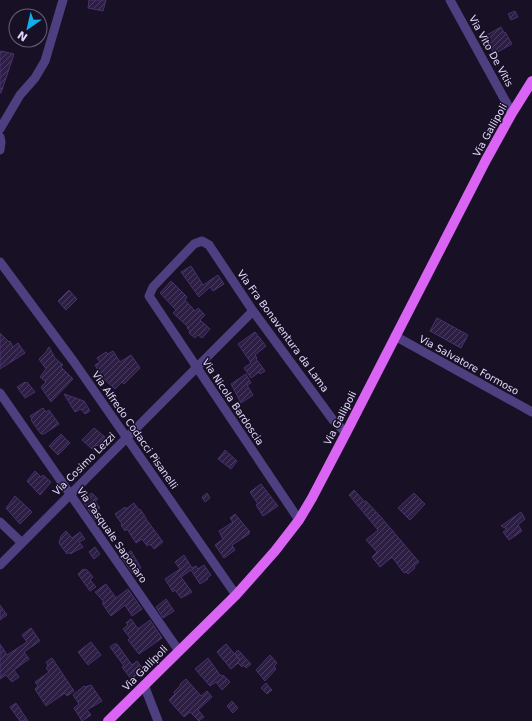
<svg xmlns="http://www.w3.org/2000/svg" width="532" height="721" viewBox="0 0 532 721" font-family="'DejaVu Sans',sans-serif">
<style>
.building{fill:url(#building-hatch);stroke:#49316e}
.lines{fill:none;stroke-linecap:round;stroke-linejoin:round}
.minor{stroke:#4e3f80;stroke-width:9}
.major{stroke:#da65f4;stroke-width:10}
.labels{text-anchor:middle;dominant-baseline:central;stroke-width:3;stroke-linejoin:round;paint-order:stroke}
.street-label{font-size:10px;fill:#e2d6fc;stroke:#181024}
</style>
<defs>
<pattern id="building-hatch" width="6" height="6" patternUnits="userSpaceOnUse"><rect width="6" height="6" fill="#2d1e44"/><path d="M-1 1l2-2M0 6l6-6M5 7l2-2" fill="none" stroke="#4b3e60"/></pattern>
</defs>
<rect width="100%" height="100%" fill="#181024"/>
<path class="building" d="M89,0H106L103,11L88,8Z
M515,11L518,17L511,20L508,14Z
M501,27L504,33L505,32L512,44L494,54L485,36Z
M1,51L14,54L1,93H0V52Z
M191,266L203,285L218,275L224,284L213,291L210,287L199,297L181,272Z
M171,281L187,297L185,300L195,311L198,308L205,315L200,320L210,329L202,338L198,335L195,338L189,333L190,331L187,328L188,327L173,313L176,310L160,293Z
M69,290L77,299L66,310L58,301Z
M437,318L468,335L461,348L430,331Z
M255,332L266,346L255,355L257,358L256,359L265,371L260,374L259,372L251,378L244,368L251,363L238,344Z
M0,333L9,342L10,341L13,347L18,343L25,353L0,369Z
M49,347L55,358L63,365L61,367L73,379L51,402L41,387L46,382L40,377L46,369L39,359L46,352Z
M113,351L120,362L131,355L140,368L124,384L122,382L115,389L102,377L95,365L100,362L97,358L106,352L108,354Z
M246,374L251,383L247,385L253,395L241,403L231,384Z
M25,382L26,383L27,382L35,392L25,398L17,387Z
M64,394L84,401L90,411L85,414L81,409L75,412Z
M43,408L46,412L49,410L59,424L44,434H41L31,420L32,419L30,416Z
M94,428L105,437L98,446L97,445L92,449L82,440Z
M61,434L70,443L58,455L49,446Z
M225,450L237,461L231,469L218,459Z
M35,471L41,477L43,475L51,482L40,495L27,481Z
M261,484L278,506L263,516L256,505L258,504L250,492Z
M354,490L365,502L366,501L380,516L419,562L414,566L415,568L408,574L406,572L404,573L392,557L380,567L372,557L377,552L366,540L378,530L349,495Z
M92,493L98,499L95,501L100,508L97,510L101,515L95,520L82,500Z
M207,493L210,498L205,502L202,497Z
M414,493L425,504L410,520L398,508Z
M15,496L32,512L20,524L6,508Z
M134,503L139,510L140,509L146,518V519L163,542L154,549L150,544L147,546L142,539L136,543L127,529L125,531L121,525L122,524L115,514L125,507L126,509Z
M521,512L525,519L518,525L522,531L509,540L503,532L507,529L501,526Z
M235,514L250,532L248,533L249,534L232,545L235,550L224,558L215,545L223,539L219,531L233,522L230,518Z
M66,531L72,538L80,532L85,539L79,542L83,547L70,554V552L67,554L59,543L61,536Z
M95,547L100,554L94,559L89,552Z
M131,551L141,568L133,574L121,557Z
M184,555L192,568L196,566L198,569L204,565L211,575L207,578L208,579L200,584L191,570L181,577L192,592L181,598L175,590L173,592L165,579L180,569L175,562Z
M83,569L85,570L86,569L93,577L90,580L96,587L90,591L78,574Z
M106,584L116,598L128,589L142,609L132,616L125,605L111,616L102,603L104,602L95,592Z
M166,599L174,611L163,618L156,607Z
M0,605L7,615L0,620Z
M131,619L138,629L150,620L162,638L139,654L128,640L130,638L123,629L128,625L126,623Z
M31,628L40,641L24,652L29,659L14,670L19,677L12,682L6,675L0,679V644L7,655L27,642L22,635Z
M91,642L101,655L88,665L78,652Z
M114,644H117L132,665L137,661L144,670L131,679L122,667L124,666L110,647Z
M226,644L240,660L235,653L238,650L251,664L246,668L244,665L242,667L238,663L231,669L217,652Z
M270,655L277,663L274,666L276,669L265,681L256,670Z
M52,658L74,691L67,696L65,693L46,706L35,689L38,686L35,682L49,672L46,668L48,666L46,662Z
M208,658L220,675L224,676L230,682L222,690L216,682L210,686L195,669Z
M186,679L201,696L207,691L212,697L198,710L204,717L199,721L190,712L184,717L169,700L175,694L174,692L180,686V684Z
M266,683L272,690L267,694L261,688Z
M91,685L102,701L87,710L91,715L82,721L74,708L79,704L73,695L84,686L85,687Z
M232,701L238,708L233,713L227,706Z
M16,703L28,721H20L10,707Z"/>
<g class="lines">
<path class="minor" d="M450,0L512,113
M0,129L20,95L35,78L45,61L63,0
M0,137L1,142L0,150
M0,262L74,362L236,595
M395,336L532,412
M0,393L179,651
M299,520L149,296L153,287L194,244L202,241L209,245L253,311L333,420L346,433
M0,522L22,543
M0,565L253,311
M144,685L158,721"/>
<path class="major" d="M108,721L236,595L275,551L299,520L312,498L346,433L486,160L512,113L532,81"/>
</g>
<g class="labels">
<g class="street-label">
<text transform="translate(491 51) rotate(61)">Via Vito De Vitis</text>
<text transform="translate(490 130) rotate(-61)">Via Gallipoli</text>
<text transform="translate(283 331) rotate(54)">Via Fra Bonaventura da Lama</text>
<text transform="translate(469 365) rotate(29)">Via Salvatore Formoso</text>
<text transform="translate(233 402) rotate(56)">Via Nicola Bardoscia</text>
<text transform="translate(340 418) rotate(-63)">Via Gallipoli</text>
<text transform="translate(135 430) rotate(55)">Via Alfredo Codacci Pisanelli</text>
<text transform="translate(84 464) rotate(-45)">Via Cosimo Lezzi</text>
<text transform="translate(112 535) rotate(55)">Via Pasquale Saponaro</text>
<text transform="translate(145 668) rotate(-45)">Via Gallipoli</text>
</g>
</g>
<g transform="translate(28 28) rotate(214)"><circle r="19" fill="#181024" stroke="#695f7a"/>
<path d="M0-3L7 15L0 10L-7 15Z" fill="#11aded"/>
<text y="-6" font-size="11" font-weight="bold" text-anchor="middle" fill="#e2d6fc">N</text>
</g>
</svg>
